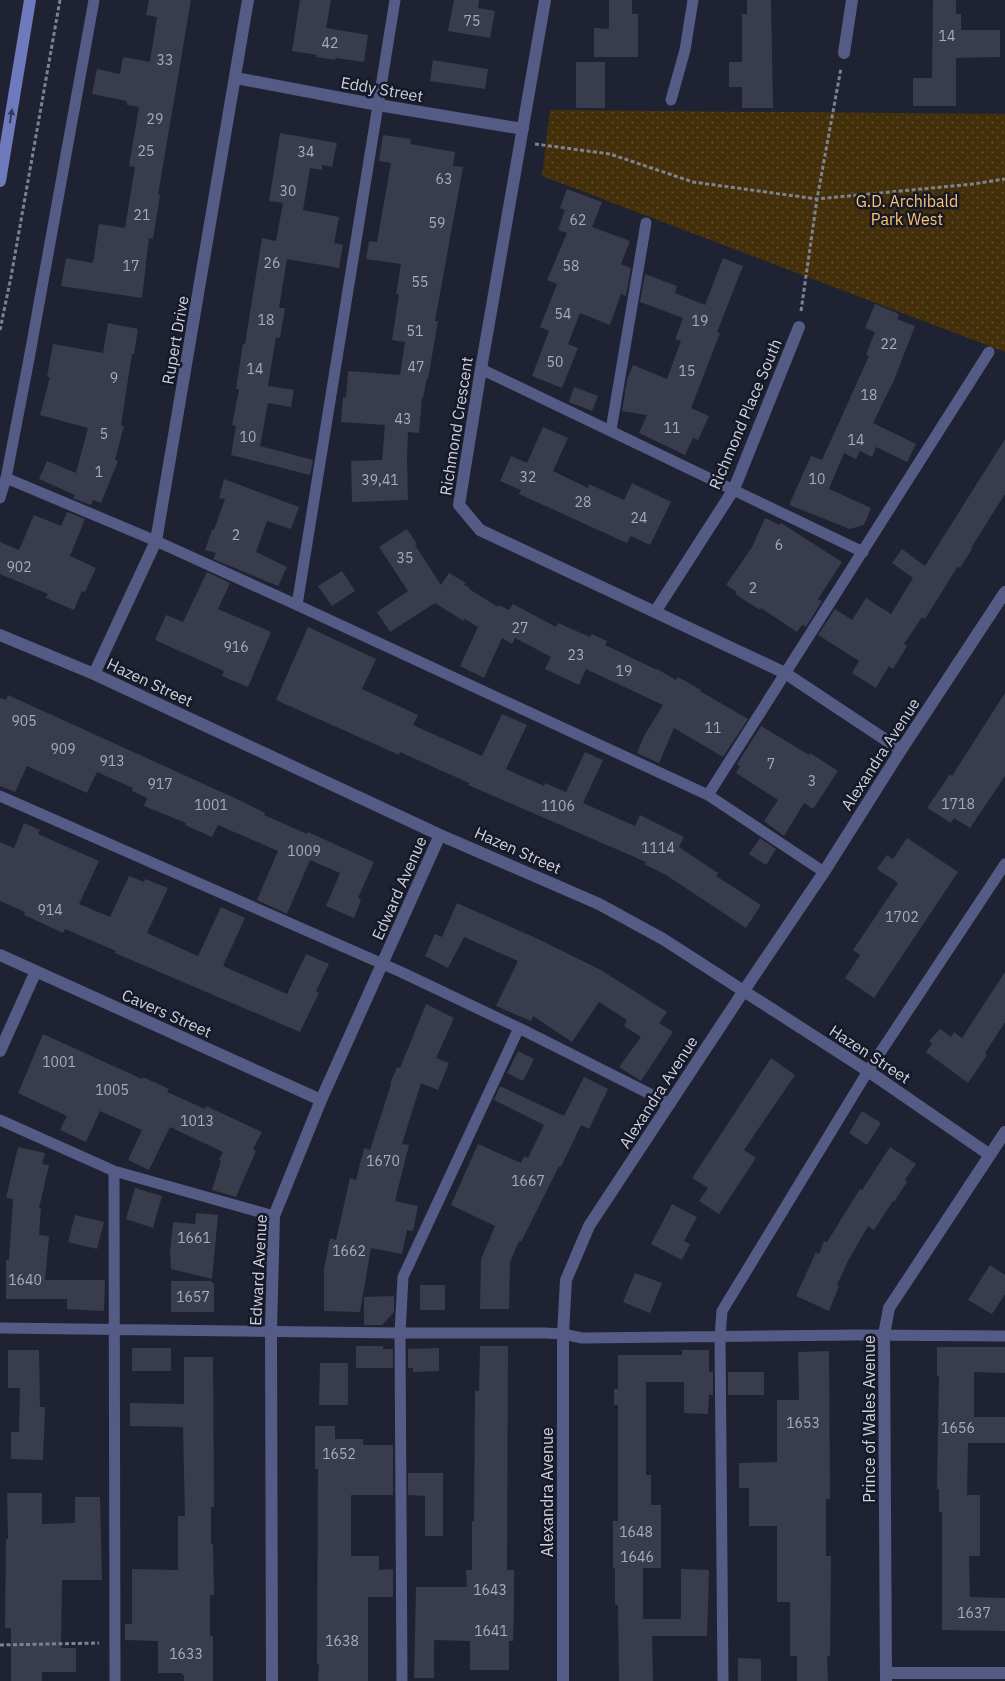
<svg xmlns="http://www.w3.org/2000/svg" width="1005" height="1681" viewBox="0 0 1005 1681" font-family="'IBM Plex Sans',sans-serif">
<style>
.green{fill:url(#green-dots)}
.building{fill:#383c4d}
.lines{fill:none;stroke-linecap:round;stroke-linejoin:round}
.path{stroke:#7e818e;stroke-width:3;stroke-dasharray:4 2.5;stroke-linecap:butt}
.service{stroke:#545b85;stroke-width:11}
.minor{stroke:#545b85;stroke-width:12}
.secondary{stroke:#6f7abd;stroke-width:12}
.oneway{fill:#353b5c}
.labels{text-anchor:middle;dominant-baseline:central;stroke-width:5;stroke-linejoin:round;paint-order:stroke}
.number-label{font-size:14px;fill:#a9acb9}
.street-label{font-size:16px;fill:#cfd2dd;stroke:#161928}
.park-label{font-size:16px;fill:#fcc36c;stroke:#161928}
</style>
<defs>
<pattern id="green-dots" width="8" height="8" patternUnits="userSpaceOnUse" patternTransform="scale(1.25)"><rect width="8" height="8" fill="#442f0b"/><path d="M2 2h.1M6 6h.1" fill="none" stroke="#5e4c2e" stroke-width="1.8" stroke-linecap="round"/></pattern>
</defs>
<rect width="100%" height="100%" fill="#1f2232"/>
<path class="green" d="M550,110L1005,114V352L542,176Z"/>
<path class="building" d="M149,0H191L158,195H160L153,239L149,238L142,298L61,286L66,258L93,263L99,224L125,228L135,167L129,166L139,107L127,105V101L92,94L97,69L120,74L123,57L150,62L157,17L146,15Z
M300,0H331L326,28L368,35L364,62L336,58L335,60L316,57L317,55L292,51Z
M454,0H479L478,8L495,11L490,38L448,31Z
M609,0H632V14H638V57H594V28L609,29Z
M747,0H771L773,108H742V87H729V62H742V14H747Z
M933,0H956V14H961V30H1000V57L956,58V106H913V78H932Z
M433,60L488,69L485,89L430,81Z
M576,62H605V108H576Z
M280,133L337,143L332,167L322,165V170L310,168L303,210L339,217L334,243L343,245L339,268L287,259L279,308H285L280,338L276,337L268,386L294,390L291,407L268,403L260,446L313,460L310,475L231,455L236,426L232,425L239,389H236L243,344H245L262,238L276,241L283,203L269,201Z
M383,135L411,139L410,144L455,152L453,166L463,167L435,321H438L428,379L427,378L423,398H422L419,433L408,432L407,459L408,500L352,502L351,461L382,460L385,425L341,422L343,397L346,398L348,371L400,375L405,342L392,340L399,294H396L401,264L366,259L369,241L377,242L391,163L379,161Z
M567,189L602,202L592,227L630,241L621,264L631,268L626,296L621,294L610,325L580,313L568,344L578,348L562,388L532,376L549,331L540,327L557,284L547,280L567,233L558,230L565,210L560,208Z
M723,258L743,266L717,332L720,333L691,408L709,416L698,440L693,438L685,455L639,433L647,415L622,411L627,380L633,365L667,379L681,341L675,339L683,318L640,302L645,274L677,286L675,293L705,305Z
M875,304L899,314L897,319L915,326L894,380L873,423L916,444L907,462L876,447L872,457L860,451L856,459L844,453L829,489L871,508L864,525L850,529L789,505L811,456L822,460L869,356L866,355L875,332L865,328Z
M108,323L138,329L134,354H132L121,425L124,426L115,460L118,461L101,503L93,500L91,505L73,498L75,495L39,479L47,461L76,473L88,428L40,415L50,377H47L53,344L103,353Z
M574,387L598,396L592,411L569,402Z
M543,427L568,438L553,471L588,488L589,484L624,500L632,483L671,502L650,545L631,536L627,543L519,494L521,490L500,481L511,456L527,463Z
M1005,439V494L971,548L972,549L960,568L958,566L925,619L922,617L904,644L907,646L893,669L889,666L876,688L852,673L859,661L818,635L835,609L852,620L866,598L891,614L913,578L892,563L902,549L925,566Z
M224,479L299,507L291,529L267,521L256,552L287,567L278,586L213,559L216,553L205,550L212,530H214L225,499L219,498Z
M67,512L85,519L70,556L96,568L85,592L82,591L74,610L46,598L48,594L0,574V542L19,550L34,515L61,526Z
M765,518L780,525L781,523L842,562L818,599L822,601L806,627L802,625L797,632L761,608L760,610L735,594L737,592L726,585L752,547Z
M407,529L417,544L415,545L441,585L449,573L466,583L464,585L470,588L469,589L498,607L499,605L509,610L513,604L556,627L558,623L590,637L592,634L607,641L605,645L657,670V669L676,680L678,677L701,690L700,691L748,719L723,757L674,728L659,763L637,753L644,736L663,705L586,669L579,685L545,669L551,657L515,638L512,644L502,638L484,678L460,666L478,627L463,618L465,622L435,603L390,632L377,612L408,591L379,547Z
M342,571L355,591L332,606L318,586Z
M207,572L230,583L218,609L271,632L248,687L222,676L224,671L155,640L166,615L183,622Z
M308,627L376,659L362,689L418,715L413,725L482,756L502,714L527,725L506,769L544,786L545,783L566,792L585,752L603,760L583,803L635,826L640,815L684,837L679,847L718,873L716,876L761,905L746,928L666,875L644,864L646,862L468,785L469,783L400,752L399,755L276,700Z
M1005,693V776L970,828L954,818L951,823L927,808L950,774L952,776Z
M8,695L239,800L265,813L264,815L307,834L308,832L374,862L358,898L361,900L354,918L326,906L340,873L310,860L287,914L257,900L278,851L218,825L212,837L185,825L186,823L144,806L147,798L132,791L133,788L97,772L87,793L27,766L15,792L0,786V698L6,700Z
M761,726L809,755L810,753L838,771L813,809L804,803L784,836L764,821L778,800L736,773L740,766L737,764Z
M24,823L40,830L38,834L99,861L79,904L110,917L129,876L144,882L145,879L168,888L147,933L198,956L221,907L245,918L223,966L287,994L306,954L329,964L316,991L319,993L300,1032L136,962L115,953L116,951L65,929L63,933L24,915L25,912L0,901V842L14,848Z
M760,838L776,849L766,865L749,854Z
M907,838L958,872L874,998L845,978L860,955L853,950L898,883L877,869L887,855L893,859Z
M457,903L538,939L601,970L667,1012L659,1023L673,1032L641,1081L619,1067L641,1037L624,1026L627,1020L599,1002L572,1042L533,1016L531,1021L496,1006L518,961L464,937L448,968L425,956L435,934L442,937Z
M1005,972V1022L985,1053L987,1055L968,1083L926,1052L932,1043L929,1041L940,1029L951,1037L954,1032L962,1038Z
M426,1004L454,1018L436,1058L449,1063L438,1090L421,1083L402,1144L409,1145L395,1201L418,1206L413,1231L407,1230L402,1254L371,1248L360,1312L324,1311V1269L330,1238L336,1240L350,1178L356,1180L364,1148L370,1150L391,1084H390L397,1067L400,1068Z
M43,1034L142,1079L143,1077L169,1089L167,1092L205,1109L206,1106L262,1132L253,1149L256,1151L236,1197L212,1190L221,1161L219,1160L223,1152L170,1127L149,1170L128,1160L142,1130L100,1111L86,1142L60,1130L67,1116L18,1093Z
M518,1051L534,1059L523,1081L507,1073Z
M771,1058L795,1075L744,1150L756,1158L719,1214L699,1201L708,1188L692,1178Z
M584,1077L608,1089L589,1129L581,1125L561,1167L559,1166L521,1242L519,1241L510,1262L509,1309H480L481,1259L495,1226L451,1205L478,1144L521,1163L524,1156L528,1158L544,1125L494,1100L500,1086L564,1116Z
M862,1111L881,1123L867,1145L849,1133Z
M18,1147L45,1153L42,1164L49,1165L39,1208H41L39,1235L49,1236L45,1280H105L104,1311L67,1309V1299H6V1260H9L13,1199L6,1198Z
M890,1147L916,1164L905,1180L907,1182L894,1202L893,1201L874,1230L868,1226L848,1261L837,1285L839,1286L829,1311L796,1296L816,1252L819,1254L824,1241L827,1242L860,1189L862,1190Z
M135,1188L162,1196L153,1228L126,1219Z
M672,1204L697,1217L684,1241L690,1244L682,1260L651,1244Z
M196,1213L218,1215L212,1279L171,1269L170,1253L173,1222L195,1224Z
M75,1215L104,1222L97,1249L68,1242Z
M990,1265L1005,1275V1294L992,1314L968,1300Z
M635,1273L662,1283L650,1313L623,1302Z
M171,1281H212V1283H214V1312H171Z
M420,1285H445V1310H420Z
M394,1296V1312L382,1325H364V1297Z
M356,1346H383V1349H393V1368H356Z
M480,1346H508L507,1570H514V1609L513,1641H509V1670H470V1641L434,1640V1678H414L416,1587H467L466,1570H472V1521H474L475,1391H479Z
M937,1347H1005V1373L974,1372V1417H1005V1443H968L967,1495H980V1556H969L970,1597L1005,1598V1631L942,1630V1512H939V1489H937L939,1376H937Z
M132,1348H171V1371H132Z
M439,1348V1371L413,1372V1368H408V1349Z
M8,1350H39L40,1407H45L43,1460L11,1459V1432H19L20,1388H8Z
M682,1350H709V1372H713V1395H709L708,1414L684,1413V1382H646V1475H651V1505H661V1568H643V1619H681V1569L709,1570L707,1636H652L653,1681H619L618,1605H615V1568H613V1521H618V1405H614V1389H618V1355H682Z
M829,1351L830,1499H826V1556H831L830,1656H827L828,1681H797V1656H790V1602H777V1526H749V1488H739V1463L777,1462V1400H799L798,1352Z
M184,1357H213L214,1507H211V1544H213L214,1595H210V1636H213V1681H184V1675H182V1673H158V1641L125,1640V1624H132V1569L178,1570V1516H185L183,1427L130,1426V1403L184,1404Z
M320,1363H348V1405H319Z
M728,1372H764V1395H728Z
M315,1426H335V1439H363V1445H393V1495H351V1556H379V1570L393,1569V1597H368V1681H318L319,1664H317L318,1469H315Z
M408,1473H443V1536H425V1496L408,1495Z
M7,1493H42V1524L75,1523V1497H100L102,1580H62L61,1648H76V1672H42V1681H11V1628H5L6,1539H8Z
M738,1658L761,1659V1681H738Z"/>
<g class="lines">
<path class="path" d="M535,144L610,154L693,182L817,199L973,184L1005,179
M801,311L817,199L841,68
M0,330L11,277L60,0
M0,1645L99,1643"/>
<path class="service" d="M671,100L685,50L693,0
M481,369L863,552
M611,430L646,223
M6,478L156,541L297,605L708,795L824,872
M0,498L6,478L29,359L94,0
M297,605L395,0
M708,795L989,352
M0,796L401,972L519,1028L670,1104
M0,1120L114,1171L274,1216
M114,1171L115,1681
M0,1328L400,1333H545L563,1334L582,1338L857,1335L1005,1336
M402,1681L400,1333L403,1277L519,1028
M723,1681L720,1336L722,1311L868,1071L1005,864"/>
<path class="minor" d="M545,0L481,369L459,505L480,530L785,673L901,750
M844,53L852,0
M236,78L378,105L523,129
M655,612L734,489L799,327
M0,635L94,674L440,835L599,904L663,939L868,1071L990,1155
M94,674L156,541L248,0
M0,955L321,1100
M0,1051L36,971
M886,1673H1005
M272,1681L271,1331L274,1216L321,1100L440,835
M563,1681V1334L566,1280L589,1226L743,992L824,872L901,750L1005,592
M886,1681L884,1335L889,1308L1005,1132"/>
<path class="secondary" d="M0,181L30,0"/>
</g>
<defs><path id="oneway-solid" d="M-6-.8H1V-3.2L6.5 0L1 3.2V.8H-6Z" transform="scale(1.25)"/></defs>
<use class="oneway" href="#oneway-solid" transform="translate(11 116) rotate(-81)"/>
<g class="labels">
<g class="number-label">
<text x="472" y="21">75</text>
<text x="947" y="36">14</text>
<text x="330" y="43">42</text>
<text x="165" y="60">33</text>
<text x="155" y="119">29</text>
<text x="146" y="151">25</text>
<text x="306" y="152">34</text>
<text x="444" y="179">63</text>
<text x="288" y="191">30</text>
<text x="142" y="215">21</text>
<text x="578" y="220">62</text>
<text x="437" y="223">59</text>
<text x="272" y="263">26</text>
<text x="131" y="266">17</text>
<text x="571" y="266">58</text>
<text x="420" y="282">55</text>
<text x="563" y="314">54</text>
<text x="266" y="320">18</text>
<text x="700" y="321">19</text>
<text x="415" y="331">51</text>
<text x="889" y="344">22</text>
<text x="555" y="362">50</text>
<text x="416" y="367">47</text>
<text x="255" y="369">14</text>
<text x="687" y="371">15</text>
<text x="114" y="378">9</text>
<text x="869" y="395">18</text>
<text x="403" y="419">43</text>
<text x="672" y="428">11</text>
<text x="104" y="434">5</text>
<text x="248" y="437">10</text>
<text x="856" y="440">14</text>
<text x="99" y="472">1</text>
<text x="528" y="477">32</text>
<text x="817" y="479">10</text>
<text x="380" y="480">39,41</text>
<text x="583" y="502">28</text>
<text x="639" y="518">24</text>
<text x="236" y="535">2</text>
<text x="779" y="545">6</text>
<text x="405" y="558">35</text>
<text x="19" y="567">902</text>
<text x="753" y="588">2</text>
<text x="520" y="628">27</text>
<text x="236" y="647">916</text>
<text x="576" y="655">23</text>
<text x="624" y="671">19</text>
<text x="24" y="721">905</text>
<text x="713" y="728">11</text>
<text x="63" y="749">909</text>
<text x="112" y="761">913</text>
<text x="771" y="764">7</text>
<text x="812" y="781">3</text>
<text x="160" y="784">917</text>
<text x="958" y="804">1718</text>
<text x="211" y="805">1001</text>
<text x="558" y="806">1106</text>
<text x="658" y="848">1114</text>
<text x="304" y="851">1009</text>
<text x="50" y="910">914</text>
<text x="902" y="917">1702</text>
<text x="59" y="1062">1001</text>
<text x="112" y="1090">1005</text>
<text x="197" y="1121">1013</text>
<text x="383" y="1161">1670</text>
<text x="528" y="1181">1667</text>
<text x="194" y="1238">1661</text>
<text x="349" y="1251">1662</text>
<text x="25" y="1280">1640</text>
<text x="193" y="1297">1657</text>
<text x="803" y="1423">1653</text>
<text x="958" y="1428">1656</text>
<text x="339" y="1454">1652</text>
<text x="636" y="1532">1648</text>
<text x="637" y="1557">1646</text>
<text x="490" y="1590">1643</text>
<text x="974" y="1613">1637</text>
<text x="491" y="1631">1641</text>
<text x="342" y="1641">1638</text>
<text x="186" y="1654">1633</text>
</g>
<g class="street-label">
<text transform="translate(382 89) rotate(10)">Eddy Street</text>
<text transform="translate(175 340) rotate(-80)">Rupert Drive</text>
<text transform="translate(745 414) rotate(-67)">Richmond Place South</text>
<text transform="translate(456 426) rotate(-81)">Richmond Crescent</text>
<text transform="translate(150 682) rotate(25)">Hazen Street</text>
<text transform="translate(880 754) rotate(-57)">Alexandra Avenue</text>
<text transform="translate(518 850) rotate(24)">Hazen Street</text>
<text transform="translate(399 888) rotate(-66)">Edward Avenue</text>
<text transform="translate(167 1013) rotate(24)">Cavers Street</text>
<text transform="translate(870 1054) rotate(33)">Hazen Street</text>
<text transform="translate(658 1092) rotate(-57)">Alexandra Avenue</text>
<text transform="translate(258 1270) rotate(-87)">Edward Avenue</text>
<text transform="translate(869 1419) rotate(-90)">Prince of Wales Avenue</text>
<text transform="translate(547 1492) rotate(-90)">Alexandra Avenue</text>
</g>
<g class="park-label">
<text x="907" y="201">G.D. Archibald<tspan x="907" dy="18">Park West</tspan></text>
</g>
</g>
</svg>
